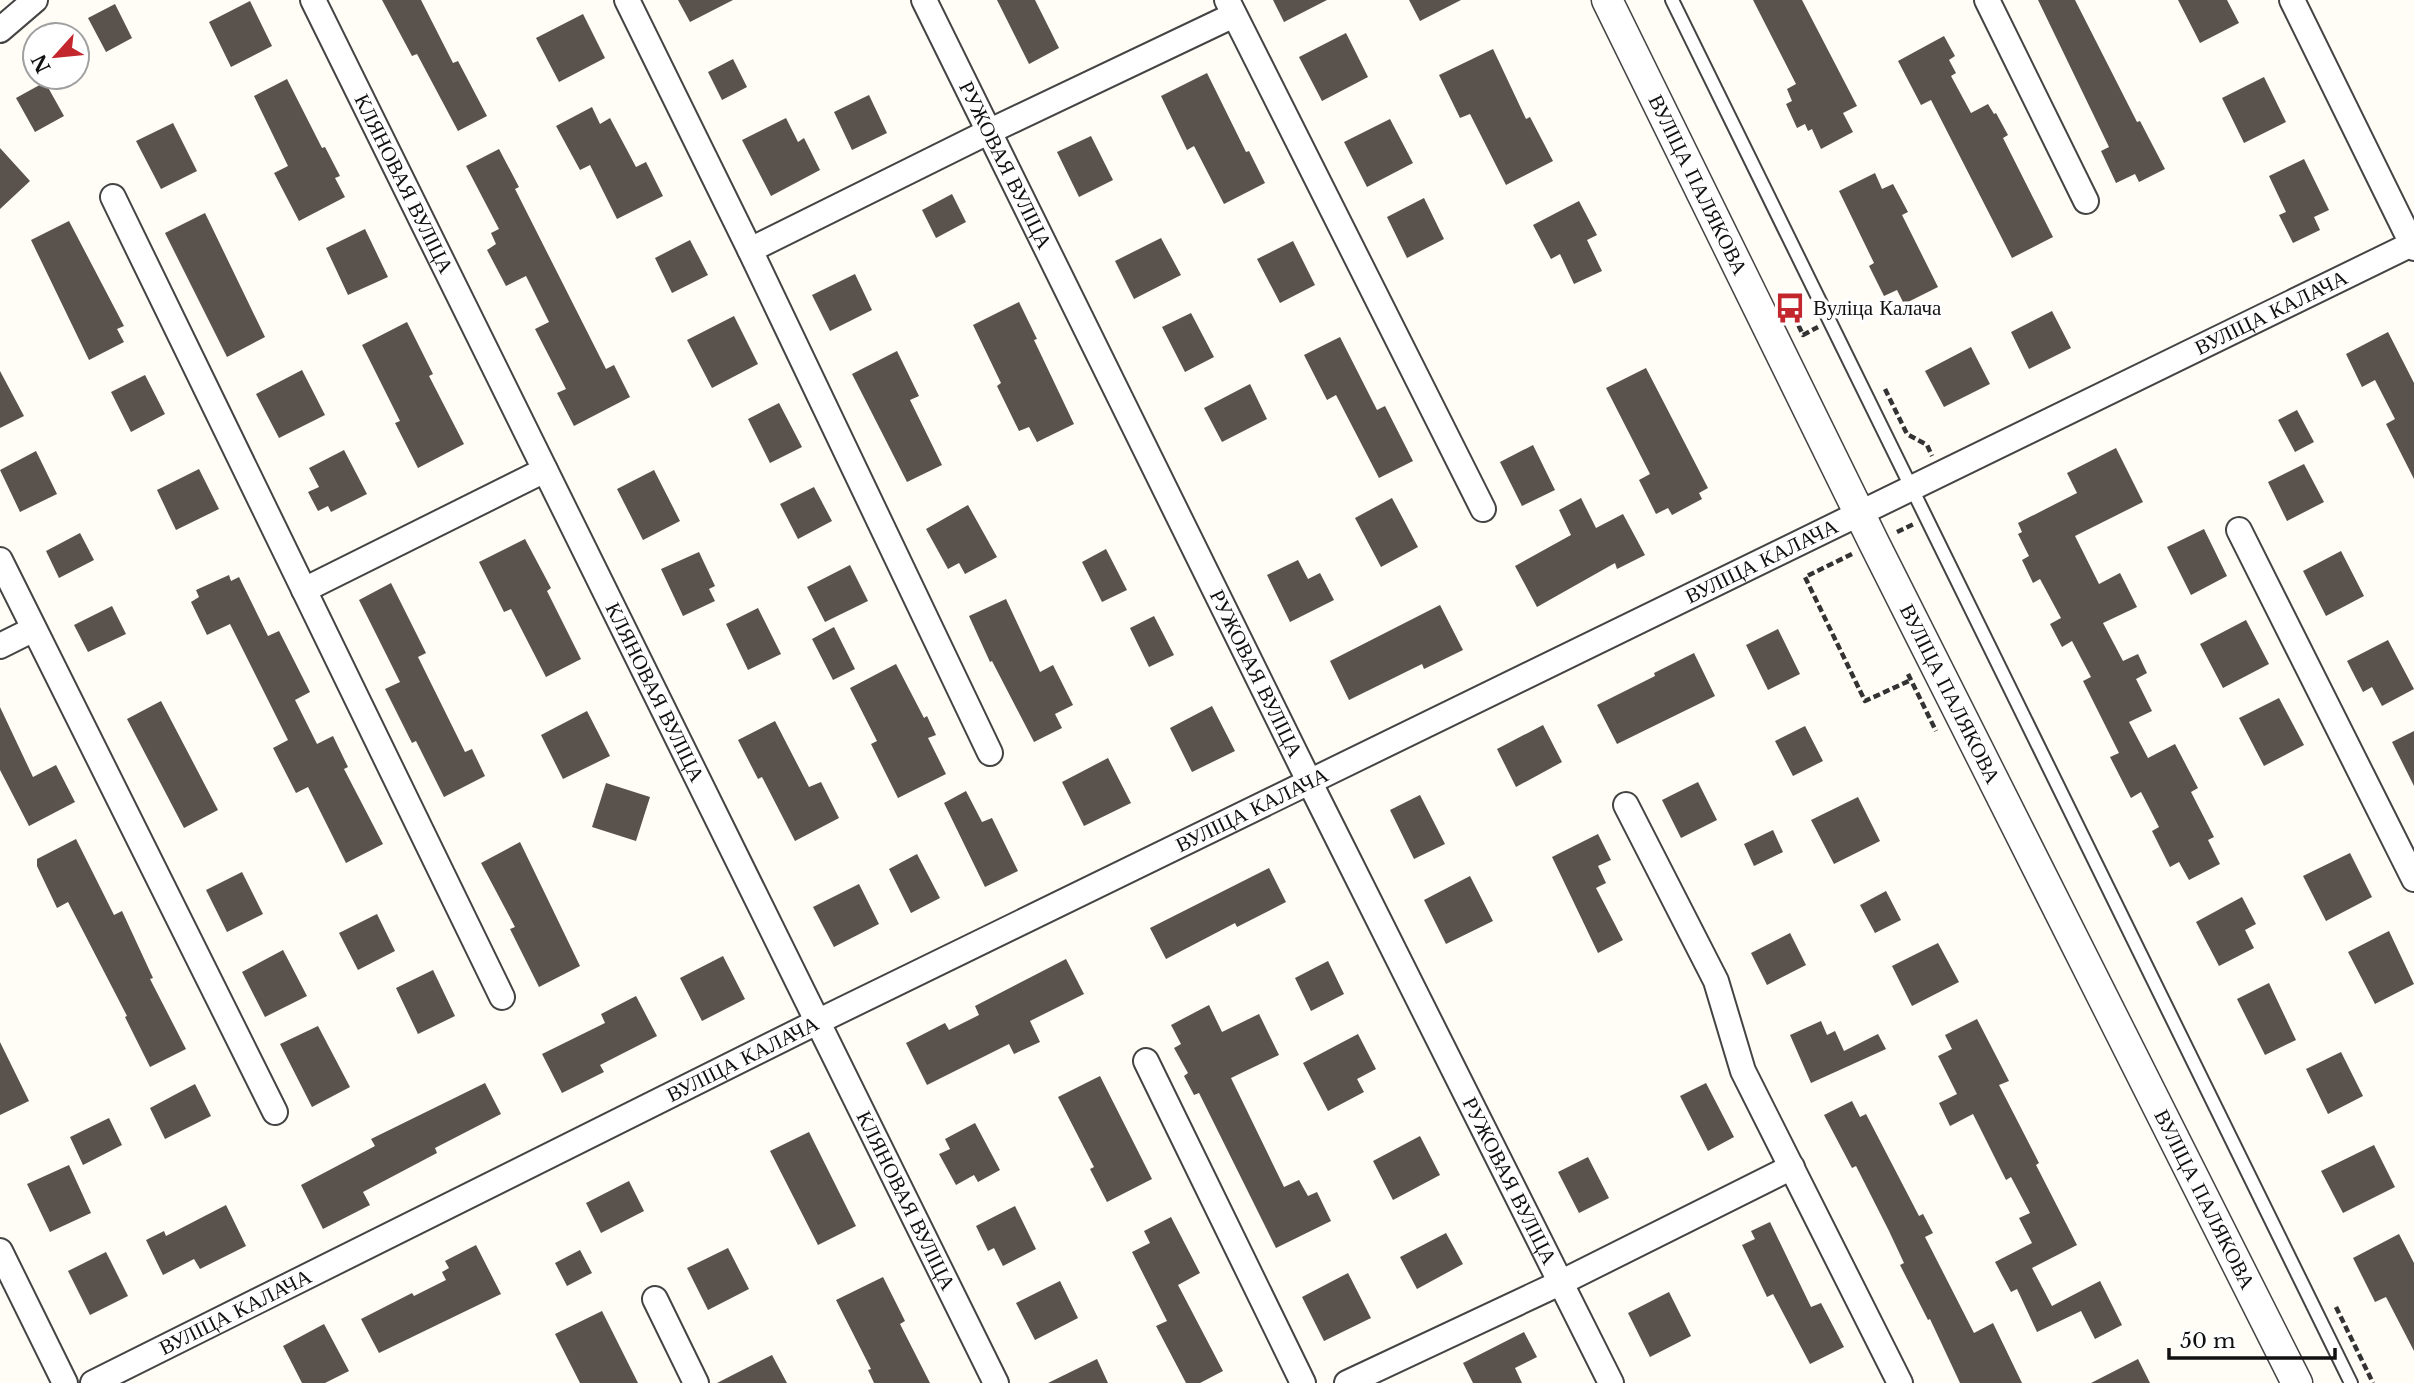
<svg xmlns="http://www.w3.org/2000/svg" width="2414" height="1383" viewBox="0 0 2414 1383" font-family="'Libre Baskerville',serif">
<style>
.building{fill:#5a524d}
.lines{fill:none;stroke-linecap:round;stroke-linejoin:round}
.service-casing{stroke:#444;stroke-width:16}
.minor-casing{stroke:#444;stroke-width:28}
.tertiary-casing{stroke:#444;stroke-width:33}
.path{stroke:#333;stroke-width:4.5;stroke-dasharray:7 3.5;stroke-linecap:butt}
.service{stroke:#fff;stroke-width:12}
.minor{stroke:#fff;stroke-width:24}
.tertiary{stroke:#fff;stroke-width:30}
.labels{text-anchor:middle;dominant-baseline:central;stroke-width:7;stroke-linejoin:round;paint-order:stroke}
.street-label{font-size:21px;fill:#111;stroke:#fff}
.poi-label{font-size:21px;fill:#111;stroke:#fff;text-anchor:start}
</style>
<rect width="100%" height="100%" fill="#fffdf5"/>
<path class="building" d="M382,0H421L453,63L458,61L487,116L458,131L417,54L412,56Z
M678,0H733L690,22Z
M997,0H1035L1059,48L1029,64Z
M1273,0H1327L1284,22Z
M1409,0H1461L1420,21Z
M1753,0H1802L1857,106L1843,113L1853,132L1821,149L1812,129L1808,131L1805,124L1797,128L1786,104L1792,101L1787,89L1796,84Z
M2038,0H2075L2137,122L2140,121L2165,169L2139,182L2135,174L2116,183L2101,151L2109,147Z
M2178,0H2227L2239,23L2200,43Z
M250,1L272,46L231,67L209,22Z
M115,4L132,38L106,52L88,18Z
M583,14L605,58L559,82L536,38Z
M1346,33L1368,77L1322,101L1299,57Z
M1944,36L1955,56L1949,60L1956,73L1951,76L1971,113L1988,104L1994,114L1996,113L2008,135L2003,138L2053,237L2012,258L1931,100L1921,105L1898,61Z
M1493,49L1526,119L1530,117L1553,161L1506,185L1470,114L1460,118L1439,75Z
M733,59L747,87L722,100L708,72Z
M1207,73L1246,152L1249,151L1265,183L1224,204L1194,146L1187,150L1161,96Z
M2264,77L2286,122L2244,143L2222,98Z
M287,79L322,148L325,147L340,176L335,178L345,197L299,221L274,173L288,166L254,96Z
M45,82L64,116L35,132L16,98Z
M869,95L887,133L852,150L834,112Z
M592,107L600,124L610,118L636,167L646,162L663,196L617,219L590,165L580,170L556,126Z
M786,118L798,142L804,138L820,170L771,196L742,140Z
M1390,119L1413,163L1367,187L1344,142Z
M173,123L197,171L161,189L136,141Z
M1091,136L1113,180L1079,197L1057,152Z
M0,148L30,181L0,209Z
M499,149L519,187L515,189L606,369L614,365L630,397L574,426L557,393L566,389L535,329L549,322L526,276L506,286L487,250L496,244L491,233L499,229L466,166Z
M2304,159L2329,210L2314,217L2320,230L2293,243L2279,215L2286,212L2269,176Z
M1875,173L1882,189L1893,184L1908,212L1902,215L1938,287L1904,304L1897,290L1884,296L1869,266L1874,263L1839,191Z
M952,194L966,222L936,238L922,210Z
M1424,198L1444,239L1407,258L1387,217Z
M1579,201L1597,235L1587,240L1602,271L1574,284L1560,254L1551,259L1533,225Z
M205,213L265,337L227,357L165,233Z
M69,221L124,326L117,329L124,342L89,360L31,240Z
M365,229L388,277L348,295L326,248Z
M1161,238L1181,275L1134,299L1115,261Z
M690,240L708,275L672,293L655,258Z
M1293,241L1315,285L1280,303L1257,259Z
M855,274L872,310L830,331L812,295Z
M1019,302L1037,339L1034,340L1074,424L1037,442L1029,427L1019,431L997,386L1001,383L973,325Z
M2052,311L2071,348L2029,369L2011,332Z
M1191,313L1214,357L1185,372L1162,327Z
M734,316L758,364L712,388L687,340Z
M407,322L433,374L429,376L464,444L418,468L395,423L400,421L362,345Z
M2388,332L2414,383V479L2386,424L2395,419L2375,380L2362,387L2346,354Z
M1340,337L1377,410L1385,406L1413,461L1379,478L1336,395L1327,400L1304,355Z
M1971,347L1990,384L1944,407L1925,371Z
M897,351L919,396L910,400L942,465L907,482L852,374Z
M1646,368L1708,488L1699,493L1702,499L1672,515L1668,508L1656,514L1639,480L1650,474L1606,388Z
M302,370L325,415L279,438L256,394Z
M0,371L24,416L0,428Z
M145,375L165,414L131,432L111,392Z
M1250,384L1267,419L1222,442L1204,408Z
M779,403L802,447L770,463L748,419Z
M2297,410L2314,442L2295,452L2278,420Z
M1533,445L1555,490L1522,506L1500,462Z
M2116,448L2143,502L2075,536L2099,584L2120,573L2137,607L2103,623L2123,661L2138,654L2147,673L2136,679L2152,711L2129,722L2148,758L2175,744L2198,788L2191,792L2214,837L2208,840L2220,864L2189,880L2179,862L2170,867L2152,831L2159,827L2141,792L2131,798L2110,757L2119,753L2083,681L2091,677L2072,641L2062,647L2050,624L2061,618L2040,579L2033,583L2022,560L2029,556L2018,534L2022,532L2018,523L2077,493L2067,473Z
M344,450L367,494L331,512L328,506L318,511L308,492L319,487L309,468Z
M36,451L57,494L20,512L0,470Z
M2304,464L2324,502L2287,521L2268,482Z
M199,469L219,509L176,530L157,490Z
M654,470L680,521L643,540L617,489Z
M814,487L832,521L798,539L780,504Z
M1392,498L1418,547L1381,567L1355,518Z
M1581,498L1596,528L1623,514L1645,555L1617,569L1615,563L1537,607L1515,566L1571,535L1559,510Z
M968,505L997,557L965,574L959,563L948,569L926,529Z
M2204,529L2227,576L2191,595L2167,547Z
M80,533L94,560L59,578L46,551Z
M525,539L551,588L547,591L581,659L546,677L511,609L504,612L479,562Z
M1106,549L1127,590L1102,602L1082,562Z
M2341,551L2364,596L2326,616L2303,571Z
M699,552L715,586L709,589L715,601L683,616L661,569Z
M1298,560L1308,579L1320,573L1334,600L1290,622L1267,575Z
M850,565L868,601L825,622L807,587Z
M229,575L231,581L239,577L268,636L279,631L310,692L295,700L317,744L333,736L348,767L344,769L383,844L346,863L308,787L296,793L273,748L288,740L230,624L207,635L191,602L199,597L196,590Z
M391,583L426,653L418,657L465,752L472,749L485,776L444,797L416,741L412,743L385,689L400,682L359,600Z
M1006,599L1040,672L1053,665L1073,705L1055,714L1062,728L1034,742L992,661L990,662L969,616Z
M1440,605L1463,650L1424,669L1422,664L1349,700L1330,661Z
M112,606L126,634L88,652L74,625Z
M758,608L781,654L748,670L726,624Z
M1154,616L1174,655L1149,667L1130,628Z
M2246,620L2269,664L2223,688L2200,644Z
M834,627L855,669L833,680L812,639Z
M1778,629L1800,674L1768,690L1746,645Z
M2388,640L2414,689L2382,706L2372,687L2363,692L2347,661Z
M1694,653L1715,696L1617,744L1597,705L1655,676L1654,673Z
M896,664L924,718L927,716L936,735L928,738L946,774L898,798L871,744L877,741L850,688Z
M2279,698L2304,745L2264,766L2239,718Z
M161,701L218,810L184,828L127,719Z
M1212,706L1235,751L1192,772L1170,728Z
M0,707L33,777L56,765L75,802L29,826L0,770Z
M587,711L610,756L563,779L541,735Z
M775,721L809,787L821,782L839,818L795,841L762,777L758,779L738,740Z
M1543,725L1562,762L1516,787L1497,749Z
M1805,726L1823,761L1793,776L1775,741Z
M2414,731V786L2392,742Z
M1108,758L1131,803L1084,826L1062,782Z
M1698,782L1717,820L1681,838L1662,800Z
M606,783L650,797L636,841L592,827Z
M966,791L982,822L992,818L1018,871L985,887L944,803Z
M1420,795L1445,844L1414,859L1390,810Z
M1858,797L1880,841L1834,864L1811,820Z
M1773,830L1783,852L1754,866L1744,844Z
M1598,834L1611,860L1598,866L1606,883L1596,888L1623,940L1598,953L1552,857Z
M76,839L114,915L122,911L153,978L150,979L186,1049L150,1067L125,1017L127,1016L68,902L57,908L37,866V859Z
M520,842L580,966L539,987L510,929L515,927L481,863Z
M2350,853L2372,897L2326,921L2303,876Z
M917,854L940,898L911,913L889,869Z
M1269,868L1286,902L1237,927L1235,923L1166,959L1150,928Z
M242,872L263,914L227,932L206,890Z
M1470,876L1493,921L1446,944L1424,900Z
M859,884L879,924L834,947L813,907Z
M1886,891L1901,920L1875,933L1860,905Z
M2242,897L2256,924L2245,930L2254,948L2219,966L2196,922Z
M377,914L395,951L358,970L339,933Z
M2389,931L2414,984L2375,1004L2348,952Z
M1790,933L1806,965L1767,985L1751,953Z
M1938,943L1959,982L1912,1006L1892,966Z
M283,950L307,996L265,1017L242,972Z
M723,956L745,999L702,1021L680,978Z
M1066,959L1084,994L1030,1021L1040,1042L1014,1054L1009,1044L927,1085L906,1043L945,1023L949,1030L979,1015L975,1006Z
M1328,961L1344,994L1311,1011L1295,978Z
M433,970L455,1016L418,1034L396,988Z
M2269,983L2296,1040L2265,1055L2237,999Z
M636,996L657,1036L600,1065L604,1072L562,1093L542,1054L605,1023L601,1014Z
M1209,1005L1222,1032L1259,1014L1279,1055L1231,1078L1284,1187L1299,1180L1308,1196L1317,1192L1331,1221L1276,1248L1199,1093L1194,1095L1184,1076L1188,1073L1174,1048L1181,1044L1171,1025Z
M1977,1019L2009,1081L1999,1085L2039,1163L2036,1165L2077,1245L2032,1268L2052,1306L2100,1281L2122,1325L2095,1339L2081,1311L2037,1332L2017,1289L2011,1292L1995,1262L2032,1243L2019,1218L2030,1213L2011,1177L2006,1180L1973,1114L1950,1126L1939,1103L1957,1094L1938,1056L1952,1049L1945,1035Z
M1821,1021L1827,1035L1835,1031L1844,1051L1878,1034L1886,1049L1811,1083L1790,1035Z
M318,1026L350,1087L312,1107L280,1044Z
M1358,1034L1376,1069L1357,1079L1364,1092L1328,1111L1303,1063Z
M0,1042L29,1101L0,1115Z
M2341,1052L2363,1096L2328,1114L2306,1069Z
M1100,1076L1152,1179L1107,1202L1090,1169L1094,1167L1058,1097Z
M485,1083L501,1114L435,1148L437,1153L363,1192L370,1205L323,1229L301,1185L375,1146L371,1139Z
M1706,1083L1734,1137L1708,1151L1680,1096Z
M195,1084L211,1116L165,1139L150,1108Z
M1852,1101L1860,1117L1866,1114L1919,1216L1923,1214L1933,1233L1925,1237L1974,1333L1993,1323L2022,1383H1960L1930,1319L1928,1320L1900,1265L1904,1263L1889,1231L1856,1166L1852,1168L1824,1115Z
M109,1118L122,1145L83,1165L70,1137Z
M975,1123L1000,1170L978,1182L974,1175L956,1185L939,1154L950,1149L945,1139Z
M809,1132L856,1226L818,1245L770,1151Z
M1420,1136L1440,1175L1393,1200L1373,1161Z
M2374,1145L2395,1187L2343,1213L2321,1171Z
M1588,1157L1609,1198L1579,1213L1558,1172Z
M69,1165L91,1213L50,1232L27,1184Z
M629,1181L644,1211L601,1233L586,1203Z
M226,1205L246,1246L200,1269L194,1259L163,1275L146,1240L164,1231L166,1236Z
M1015,1206L1036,1249L1003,1266L994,1248L988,1251L976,1226Z
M1171,1217L1200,1273L1178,1285L1223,1371L1200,1383H1186L1156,1326L1167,1321L1132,1252L1150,1243L1144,1231Z
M1770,1222L1811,1307L1821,1303L1844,1347L1810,1364L1773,1294L1767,1297L1742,1245L1755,1239L1751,1231Z
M1446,1233L1463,1264L1417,1289L1400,1257Z
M2399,1234L2414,1263V1351L2386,1297L2375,1302L2353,1258Z
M476,1245L501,1294L379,1353L361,1319L412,1293L414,1296L446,1280L442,1272L449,1268L445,1261Z
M728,1248L749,1289L708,1310L687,1268Z
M580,1250L592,1273L567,1286L555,1263Z
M106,1252L128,1296L90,1315L68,1271Z
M1348,1273L1371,1318L1324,1341L1302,1297Z
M883,1277L905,1321L900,1324L930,1383H874L868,1370L871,1369L836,1300Z
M1060,1281L1078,1318L1035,1340L1016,1303Z
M1669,1292L1691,1336L1650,1357L1628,1313Z
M602,1311L638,1383H580L555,1334Z
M324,1324L349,1371L325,1383H302L283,1346Z
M1524,1332L1537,1357L1515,1368L1522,1383H1473L1463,1363Z
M772,1355L787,1383H717Z
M1097,1359L1108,1383H1048Z
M2138,1359L2150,1383H2091Z"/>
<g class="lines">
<g class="service-casing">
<path id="service" d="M1672,0L2351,1383"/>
</g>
<g class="minor-casing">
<g id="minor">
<path id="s1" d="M313,0L996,1383"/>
<path d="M627,0L750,250L990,753"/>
<path id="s2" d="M924,0L1310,783L1611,1383"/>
<path d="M1227,0L1483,509"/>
<path d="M1987,0L2086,201"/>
<path d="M2292,0L2414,248"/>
<path d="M0,30L35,0"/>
<path d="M113,197L502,997"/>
<path d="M750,250L988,132L1234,15"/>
<path d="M2239,530L2414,879"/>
<path d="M0,560L275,1112"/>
<path d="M304,590L545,470"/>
<path d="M0,646L34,629"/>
<path d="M1626,805L1716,981L1743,1071L1900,1383"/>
<path d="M1146,1061L1303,1383"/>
<path d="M0,1251L65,1383"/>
<path d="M655,1299L696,1383"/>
<path id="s3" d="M93,1383L817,1022L2414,243"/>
<path d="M1347,1383L1562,1282L1792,1167"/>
</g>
</g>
<g class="tertiary-casing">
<g id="tertiary">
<path id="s4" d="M1607,0L1874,543L2297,1383"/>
</g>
</g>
<path class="path" d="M1794,316L1803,335L1818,327
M1885,389L1907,434L1927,445L1932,456
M1897,532L1914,524
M1852,554L1805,577L1865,701L1911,680
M1908,674L1936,731
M2336,1307L2373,1383"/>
<use href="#service" class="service"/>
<use href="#minor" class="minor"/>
<use href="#tertiary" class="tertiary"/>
</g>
<defs>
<g id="bus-bare" transform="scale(2.415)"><path d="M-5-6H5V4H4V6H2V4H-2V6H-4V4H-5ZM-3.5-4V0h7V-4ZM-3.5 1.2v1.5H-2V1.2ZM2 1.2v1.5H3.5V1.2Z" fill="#c4262e" stroke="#fff" stroke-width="2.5" paint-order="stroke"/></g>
</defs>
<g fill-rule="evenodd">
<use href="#bus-bare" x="1790" y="308"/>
</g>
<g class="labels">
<g class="street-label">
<text stroke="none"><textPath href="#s2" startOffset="184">РУЖОВАЯ ВУЛІЦА</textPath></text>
<text stroke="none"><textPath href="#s1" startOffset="205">КЛЯНОВАЯ ВУЛІЦА</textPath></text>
<text stroke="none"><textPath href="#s4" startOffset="206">ВУЛІЦА ПАЛЯКОВА</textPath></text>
<text stroke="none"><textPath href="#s3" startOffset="2427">ВУЛІЦА КАЛАЧА</textPath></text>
<text stroke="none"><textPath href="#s3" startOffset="1860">ВУЛІЦА КАЛАЧА</textPath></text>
<text stroke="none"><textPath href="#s2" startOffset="751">РУЖОВАЯ ВУЛІЦА</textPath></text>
<text stroke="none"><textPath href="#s1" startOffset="772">КЛЯНОВАЯ ВУЛІЦА</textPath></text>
<text stroke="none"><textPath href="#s4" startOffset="774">ВУЛІЦА ПАЛЯКОВА</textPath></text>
<text stroke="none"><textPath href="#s3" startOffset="1293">ВУЛІЦА КАЛАЧА</textPath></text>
<text stroke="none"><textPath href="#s3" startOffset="726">ВУЛІЦА КАЛАЧА</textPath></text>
<text stroke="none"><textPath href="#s2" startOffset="1318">РУЖОВАЯ ВУЛІЦА</textPath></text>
<text stroke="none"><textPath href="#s4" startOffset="1340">ВУЛІЦА ПАЛЯКОВА</textPath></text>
<text stroke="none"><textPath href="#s1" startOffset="1339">КЛЯНОВАЯ ВУЛІЦА</textPath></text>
<text stroke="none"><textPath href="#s3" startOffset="159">ВУЛІЦА КАЛАЧА</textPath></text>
</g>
<g class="poi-label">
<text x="1813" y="308">Вуліца Калача</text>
</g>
</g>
<g transform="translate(56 56) rotate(243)"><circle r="33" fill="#ffffff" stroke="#a0a0a0" stroke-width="2"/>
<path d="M0-5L12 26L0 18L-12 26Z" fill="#c4262e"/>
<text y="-10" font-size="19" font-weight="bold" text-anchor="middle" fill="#111111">N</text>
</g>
<path d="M2169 1348v10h166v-10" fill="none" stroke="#111111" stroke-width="3.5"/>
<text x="2180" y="1348" font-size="21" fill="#111111" stroke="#ffffff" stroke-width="5" paint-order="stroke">50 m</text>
</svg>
